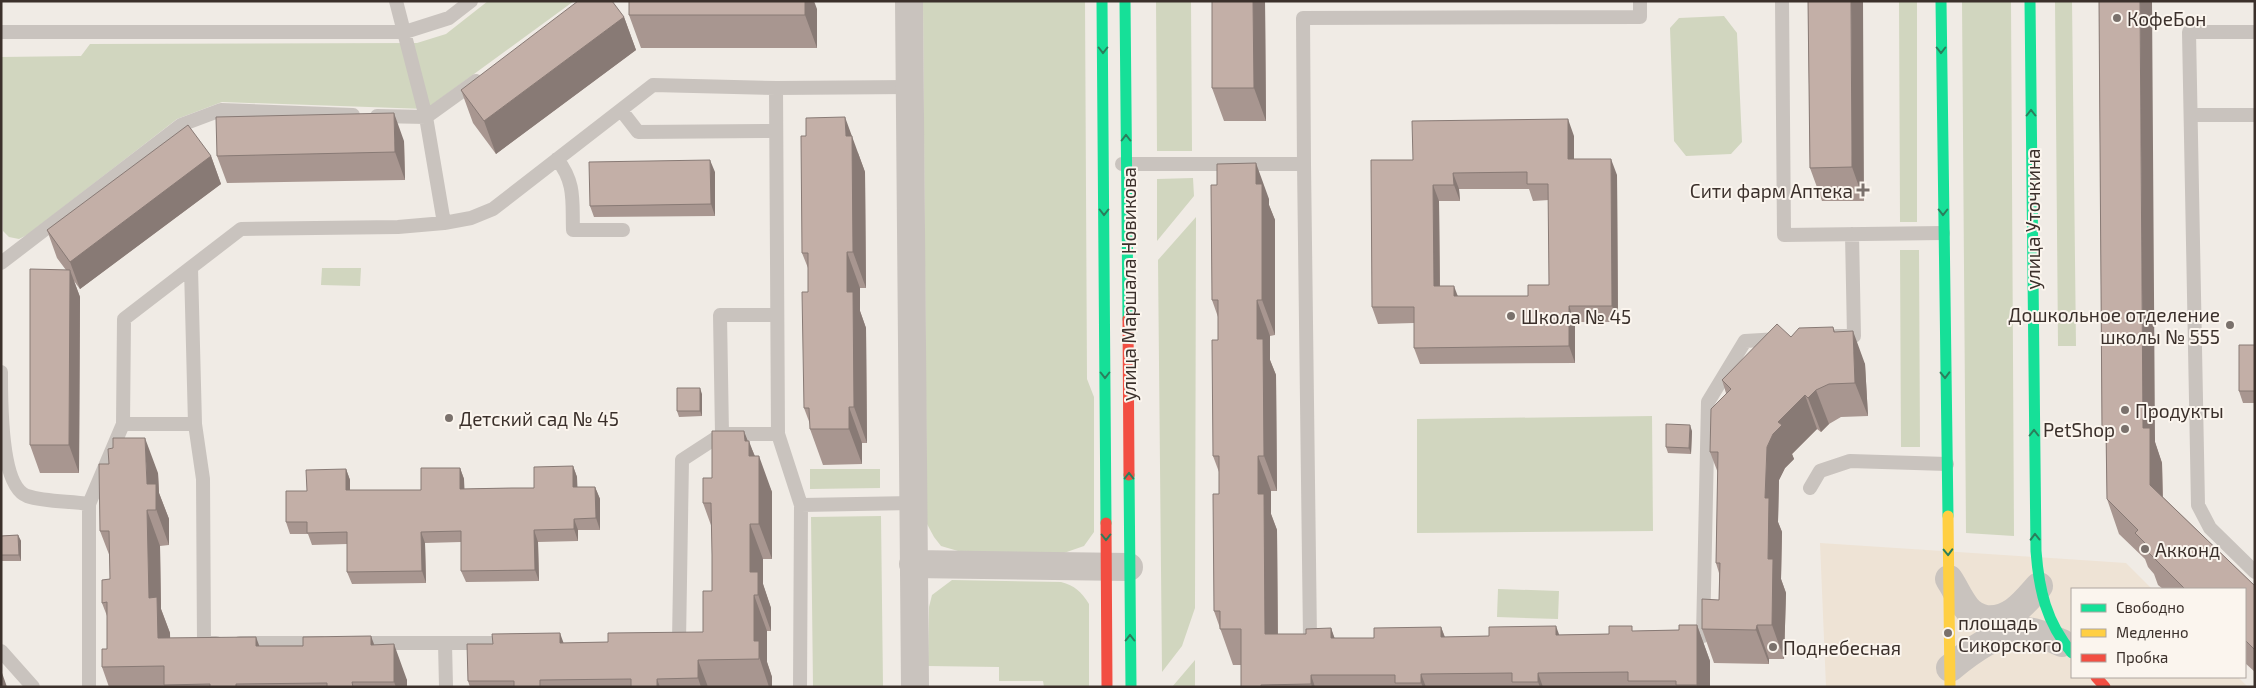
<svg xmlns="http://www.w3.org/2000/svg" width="2256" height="688" viewBox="0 0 2256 688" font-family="'Exo 2',sans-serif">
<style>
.green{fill:#d1d6bf}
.plaza{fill:#eee3d5}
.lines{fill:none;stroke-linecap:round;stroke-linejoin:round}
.lane{stroke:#c9c3be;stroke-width:14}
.street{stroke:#c9c3be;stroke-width:28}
.fast{stroke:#16e098;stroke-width:11}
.slow{stroke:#ffcf43;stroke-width:11}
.jam{stroke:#f24e42;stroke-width:11}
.wall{fill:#a89690;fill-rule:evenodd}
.shaded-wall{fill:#887a75}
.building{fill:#c3afa7;stroke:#887a75;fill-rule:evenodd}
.oneway{stroke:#2a7f5c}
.poi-dot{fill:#7a716c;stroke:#fbf5ee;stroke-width:2}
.labels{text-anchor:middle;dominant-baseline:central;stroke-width:4;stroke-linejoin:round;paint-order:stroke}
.poi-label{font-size:19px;fill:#3b302b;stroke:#fbf5ee;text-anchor:start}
.street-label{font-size:19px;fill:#3b302b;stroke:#fbf5ee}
</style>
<rect width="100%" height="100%" fill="#f0ebe5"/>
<path class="green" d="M488,1H574L426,109L222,102L177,119L27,235L19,239L9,237L3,231L1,57L81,56L90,44L417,43L446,34Z
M923,1H1085L1087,379L1094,397V532L1084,546L1061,554L958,551L941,546L934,537L927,524Z
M1156,1H1191L1192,151H1157Z
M1899,1H1917V222H1900Z
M1962,1H2011L2014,536L1966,533Z
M2055,1H2072L2076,346H2058Z
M1724,16L1737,33L1742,142L1731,154L1686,156L1674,141L1670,28L1679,18Z
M1193,178L1194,196L1157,241V179Z
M1196,217L1195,608L1182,646L1162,672L1158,260Z
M1900,250H1919L1920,447H1901Z
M322,268H361L360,286L321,285Z
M1652,416L1653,531L1417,533V419Z
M810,469H880V488L810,489Z
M881,516L883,687H813L811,517Z
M952,580L1061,582C1075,586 1081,591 1089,604V687H1044L1043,681H999V667L928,666L929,607L932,595Z
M1498,589L1559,591L1558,619L1497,617Z
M1195,660V687H1172Z"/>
<path class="plaza" d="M1820,543L2126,563L2152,589H2072V677H2238L2248,687H1826Z"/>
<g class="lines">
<path class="lane" d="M396,1L426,117L444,223
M1782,1L1784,235L1943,233
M1,32H405L449,18L471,1
M2255,32H2189L2198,505L2210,528L2255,572
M776,88L778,434L801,505L913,503
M621,110L638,132L775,131
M2191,115H2255
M377,116L426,117L476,81
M557,159C576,183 572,202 573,230H623
M1122,164H1304L1303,18L1640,17V1
M1304,164L1310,639H1318
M1,263L181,125L221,110L353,115
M191,268L195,424
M1836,336H1854L1852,234
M1,372C1,403 0,486 27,496C46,502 69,501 89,504V687
M123,424H195L203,479L204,643H216
M722,434L720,315H777
M1810,488L1820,471L1850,461L1947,464
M89,504L123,424L124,319L241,229L398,227L444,223L471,218L493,209L653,85L776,88L909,87
M1682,636H1703L1708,402L1745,341L1779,339
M671,642H679L682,460L722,434H778
M240,643H321
M355,643H445L446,687
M445,643H512
M1,651L33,687
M800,687L801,505"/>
<path class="street" d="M909,1L915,687
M913,564L1129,567
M1949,579C1955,588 1959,598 1966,607C1970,613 1978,617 1985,619C2010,622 2024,603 2039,586
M1950,668C1971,651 1997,631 2025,631C2037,631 2052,639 2062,643"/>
<path class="fast" d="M1102,1L1106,523
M1125,1L1128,319
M1941,1L1948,516
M2030,1L2036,551C2039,590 2046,622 2072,653
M1129,475L1131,687"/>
<path class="slow" d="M1948,516L1950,687"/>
<path class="jam" d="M1128,319L1129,475
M1106,523L1107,687
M2096,677L2105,687"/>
</g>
<path class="wall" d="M1212,1H1265L1266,121H1224L1212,88Z
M1808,1L1864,201H1822L1810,168Z
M2099,1L2155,442L2162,463L2163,497L2255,586V672L2245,663V589H2163L2158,585L2154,574L2148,567L2145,559L2119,534L2107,499L2106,441L2102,429Z
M817,9V48H641L629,15Z
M624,17L636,50L496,154L473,123L461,90Z
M806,136L858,153L865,172L866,288H860V311L866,328L867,443H862V464L823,465L810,429V424L804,408L808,292V268L802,253Z
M1574,136V159L1617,175L1618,322H1575V363L1420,364L1414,348V323L1378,324L1372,307L1413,160ZM1459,189H1529L1533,201L1549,200V285L1528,296H1458L1440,286L1439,201H1460Z
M404,141L405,180L227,183L217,156Z
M211,156L221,184L80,289L74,281L80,297L79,473H40L30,445L66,270L57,258L47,230Z
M715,172V216L594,217L590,206Z
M1217,185L1269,199V205L1275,220V335L1270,336V360L1276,375L1277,491H1271V514L1277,530L1278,634H1306L1331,628L1334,638H1374L1441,627L1445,637L1609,634L1634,631L1679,630L1697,625L1710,661V687H1241V665H1233L1214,611L1219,494V472L1213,456L1218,340V317L1212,300Z
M1833,327L1835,332L1865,364L1868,416L1841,417L1829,424L1821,432L1817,429L1792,454L1794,459L1785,468L1779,480L1778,522L1782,532L1781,579L1786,593L1784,659H1769V664L1714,663L1702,629L1719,600V573L1716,563L1718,473L1710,452L1726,393L1722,380L1791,337Z
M2255,345V403H2243L2239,391Z
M702,394V416L679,417L677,411Z
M1692,431L1691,454L1668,453L1666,447Z
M748,441L772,492V559H763V584L771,608V631H767V662L772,677V687H470L468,681L563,643L608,642L703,632L712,591V528L703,503L712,478Z
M573,466L577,477V487H595L600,499V530H578V541L538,542L539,581L466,582L461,571V542L425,543L426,583L352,584L347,572V544L312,545L308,534H290L286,522L307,491L346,469L350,480V490H421L460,468L464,479V489L534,488Z
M158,473L159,493L169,519V545L160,546L161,609L170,633V638L259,646L374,645L407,680V687H109L102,667L107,649V616L102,603L110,579V557L100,531Z
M18,535L21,541V561H2L1,559V536Z"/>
<path class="shaded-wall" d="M805,1H814L817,9V48L805,15Z
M1253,1H1265L1266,121L1254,88Z
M1851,1H1863L1864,201L1852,167Z
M2140,1H2152L2155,442L2162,463L2163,519L2150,485L2143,428Z
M624,17L636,50L496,154L484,121Z
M394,113L404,141L405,180L395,152Z
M845,117L865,172L866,288L853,252L846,136Z
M1568,119L1574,136V175L1568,159Z
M211,156L221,184L80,289L70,262Z
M1611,159L1617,175L1618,322L1612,306Z
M710,160L715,172V216L711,204Z
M1256,163L1269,199V205L1275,220V335L1262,300L1256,184Z
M1453,173L1459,189L1460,201L1454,185Z
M1433,185L1439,201L1440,302L1434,286Z
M847,252L860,288V311L866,328L867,443L854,407L847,292Z
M70,270L80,297L79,473L69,445Z
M1454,286L1460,302L1454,296Z
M1257,300L1270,336V360L1276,375L1277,491L1264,456L1257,339Z
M1569,306L1575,322V363L1569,346Z
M1853,331L1865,364L1868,416L1855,383Z
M700,388L702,394V416L700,411Z
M1816,390L1829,424L1821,432L1808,398Z
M1805,395L1817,429L1792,454L1794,459L1785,468L1779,480L1778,522L1782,532L1781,579L1786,593L1784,659L1772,625L1765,498L1767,447L1778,422Z
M849,407L862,443V464L849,429Z
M1690,425L1692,431L1691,454L1689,448Z
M744,431L749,444V441L759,468V456L772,492V559L759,524L745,441Z
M145,438L158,473L159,493L169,519V545L147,484Z
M1258,456L1271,491V514L1277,530L1278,670L1265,634L1258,494Z
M573,466L577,477L578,499L573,487Z
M460,468L464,479L465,500L460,489Z
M346,469L350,480V502L346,490Z
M595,487L600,499V530L596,518Z
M147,510L160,546L161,609L170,633L171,673L158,638L149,598Z
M574,519L578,530V541L574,529Z
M750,524L763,559V584L771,608V631L750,572Z
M534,530L538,542L539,581L535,570Z
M421,532L425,543L426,583L422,571Z
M18,535L21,541V561L19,555Z
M754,595L767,631V662L772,677V687H769L754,641Z
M1697,625L1710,661V687H1697Z
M1757,625L1769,659V664L1756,630Z
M1556,626L1569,662L1556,635Z
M1441,627L1454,663L1441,637Z
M1331,628L1344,664L1331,638Z
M560,633L573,669L560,643Z
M371,636L384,671L371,645Z
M256,637L269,672L256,646Z
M394,644L407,680V687H396L394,682Z
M698,660L708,687H701L698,678Z
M1,670L7,687H2L1,685Z
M1538,673L1543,687H1540L1538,682Z
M1421,674L1426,687H1423L1421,683Z
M1311,675L1315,687H1312L1311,684Z
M657,679L660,687H657Z"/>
<path class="building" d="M578,1H612L624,17L484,121L461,90Z
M629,1H805V15H629Z
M1212,1H1253L1254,88H1212Z
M1808,1H1851L1852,167L1810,168Z
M2099,1H2140L2143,428H2150V485L2255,586V650L2245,640V589H2185L2146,550L2149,547L2135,533L2138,530L2107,499L2106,429H2102Z
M394,113L395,152L217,156L216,117Z
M845,117L846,136H852L853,252H847V292H853L854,407H849V429H810L809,408H804L802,292H808V253H802L801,136H806V118Z
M1568,119V159H1611L1612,306H1569V346L1414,348V307H1372L1371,160H1413L1412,121ZM1527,172V184H1548L1549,285H1528V296H1454V286H1434L1433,185H1454L1453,173Z
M188,125L211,156L70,262L47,230Z
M710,160L711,204L590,206L589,162Z
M1256,163V184H1262V300H1257V339H1263L1264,456H1258V494H1264L1265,634H1306V629L1331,628V638H1374V628L1441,627V637L1489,636V627L1556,626V635L1609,634V626H1632V631L1679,630V625H1697V685H1676V681H1628V672L1538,673V682H1512V673L1421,674V683H1395V675H1311V684L1261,685V687H1241V629H1220V611H1214L1213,494H1219V456H1213L1212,340H1218V300H1212L1211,185H1217V164Z
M30,269L70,270L69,445H30Z
M1777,324L1791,337L1799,328L1833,327L1834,332L1853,331L1855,383L1829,384L1816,390L1808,398L1805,395L1778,422L1782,425L1773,434L1767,447L1765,498H1769L1768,559H1773L1772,625H1757L1756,630L1702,629V599L1719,600L1720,563H1716L1718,452H1710L1711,409L1731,389L1722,380Z
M2239,345H2255V391H2239Z
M677,388H700V411H677Z
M1666,424L1690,425L1689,448L1666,447Z
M712,431H744L745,441H749V456H759V524H750V572H758V595H754V641H759V659L698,660V678L657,679V687H631V679L540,680V687H514V681H468L467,644H493L492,634L560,633V643L608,642V633L703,632V591H712V555L711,503H703V478H712Z
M113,438H145L147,484H156V510H147L149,598L157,597L158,638L256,637V646H303V637L371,636V645L394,644V682H352L353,687H327V683L236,684V687H210V684L164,685V666L102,667V649H107V602L102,603V580L110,579L109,531H100L99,464H109L108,449L113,448Z
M573,466V487H595L596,518L574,519V529L534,530L535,570L461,571V531L421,532L422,571L347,572V532L307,533V522H286V491H307L306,470L346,469V490H421V468H460V489L512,488H534V467Z
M18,535L19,555H1V536Z"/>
<defs><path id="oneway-chevron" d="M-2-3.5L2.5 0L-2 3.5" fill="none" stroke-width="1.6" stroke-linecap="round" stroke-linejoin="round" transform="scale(1.25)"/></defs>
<g class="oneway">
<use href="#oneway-chevron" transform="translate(1103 50) rotate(90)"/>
<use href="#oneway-chevron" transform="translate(1941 50) rotate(90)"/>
<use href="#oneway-chevron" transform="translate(2031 113) rotate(-90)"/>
<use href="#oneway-chevron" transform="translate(1126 138) rotate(-90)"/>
<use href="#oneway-chevron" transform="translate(1104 212) rotate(90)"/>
<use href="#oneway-chevron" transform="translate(1943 212) rotate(90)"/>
<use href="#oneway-chevron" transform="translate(1105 375) rotate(90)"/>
<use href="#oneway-chevron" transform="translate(1945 375) rotate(89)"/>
<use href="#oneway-chevron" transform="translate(2034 433) rotate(-90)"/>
<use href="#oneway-chevron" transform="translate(1129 476) rotate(-90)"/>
<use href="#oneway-chevron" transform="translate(1106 537) rotate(90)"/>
<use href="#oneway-chevron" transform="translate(2035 537) rotate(-91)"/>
<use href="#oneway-chevron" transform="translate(1948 552) rotate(88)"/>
<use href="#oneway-chevron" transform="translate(1130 638) rotate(-90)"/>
</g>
<g class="poi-dot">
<circle cx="2117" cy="18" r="5"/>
<path d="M1860.5 182.5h5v5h5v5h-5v5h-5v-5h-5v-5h5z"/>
<circle cx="1511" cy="316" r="5"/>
<circle cx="2230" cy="325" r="5"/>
<circle cx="2125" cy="410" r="5"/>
<circle cx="449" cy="418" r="5"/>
<circle cx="2125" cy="429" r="5"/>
<circle cx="2145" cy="549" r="5"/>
<circle cx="1948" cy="633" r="5"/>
<circle cx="1773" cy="647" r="5"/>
</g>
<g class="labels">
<g class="poi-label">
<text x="2127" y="18">КофеБон</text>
<text x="1853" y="190" text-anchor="end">Сити фарм Аптека</text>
<text x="2220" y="314" text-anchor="end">Дошкольное отделение<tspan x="2220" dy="22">школы № 555</tspan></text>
<text x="1521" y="316">Школа № 45</text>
<text x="2135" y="410">Продукты</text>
<text x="459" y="418">Детский сад № 45</text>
<text x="2115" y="429" text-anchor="end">PetShop</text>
<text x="2155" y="549">Акконд</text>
<text x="1958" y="622">площадь<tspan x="1958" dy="22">Сикорского</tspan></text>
<text x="1783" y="647">Поднебесная</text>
</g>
<g class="street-label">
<text transform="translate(2032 219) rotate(-90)">улица Уточкина</text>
<text transform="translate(1128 284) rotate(-90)">улица Маршала Новикова</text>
</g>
</g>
<rect width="2256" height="688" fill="none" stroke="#3b302b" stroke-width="5"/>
<rect x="2071" y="588" width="175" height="90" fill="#fbf5ee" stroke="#aea6a0"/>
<rect x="2081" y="604" width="25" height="8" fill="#16e098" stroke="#aea6a0"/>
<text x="2116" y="613" font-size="15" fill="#3b302b">Свободно</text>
<rect x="2081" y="629" width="25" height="8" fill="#ffcf43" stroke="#aea6a0"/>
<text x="2116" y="638" font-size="15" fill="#3b302b">Медленно</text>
<rect x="2081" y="654" width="25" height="8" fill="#f24e42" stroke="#aea6a0"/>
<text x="2116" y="663" font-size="15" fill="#3b302b">Пробка</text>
</svg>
